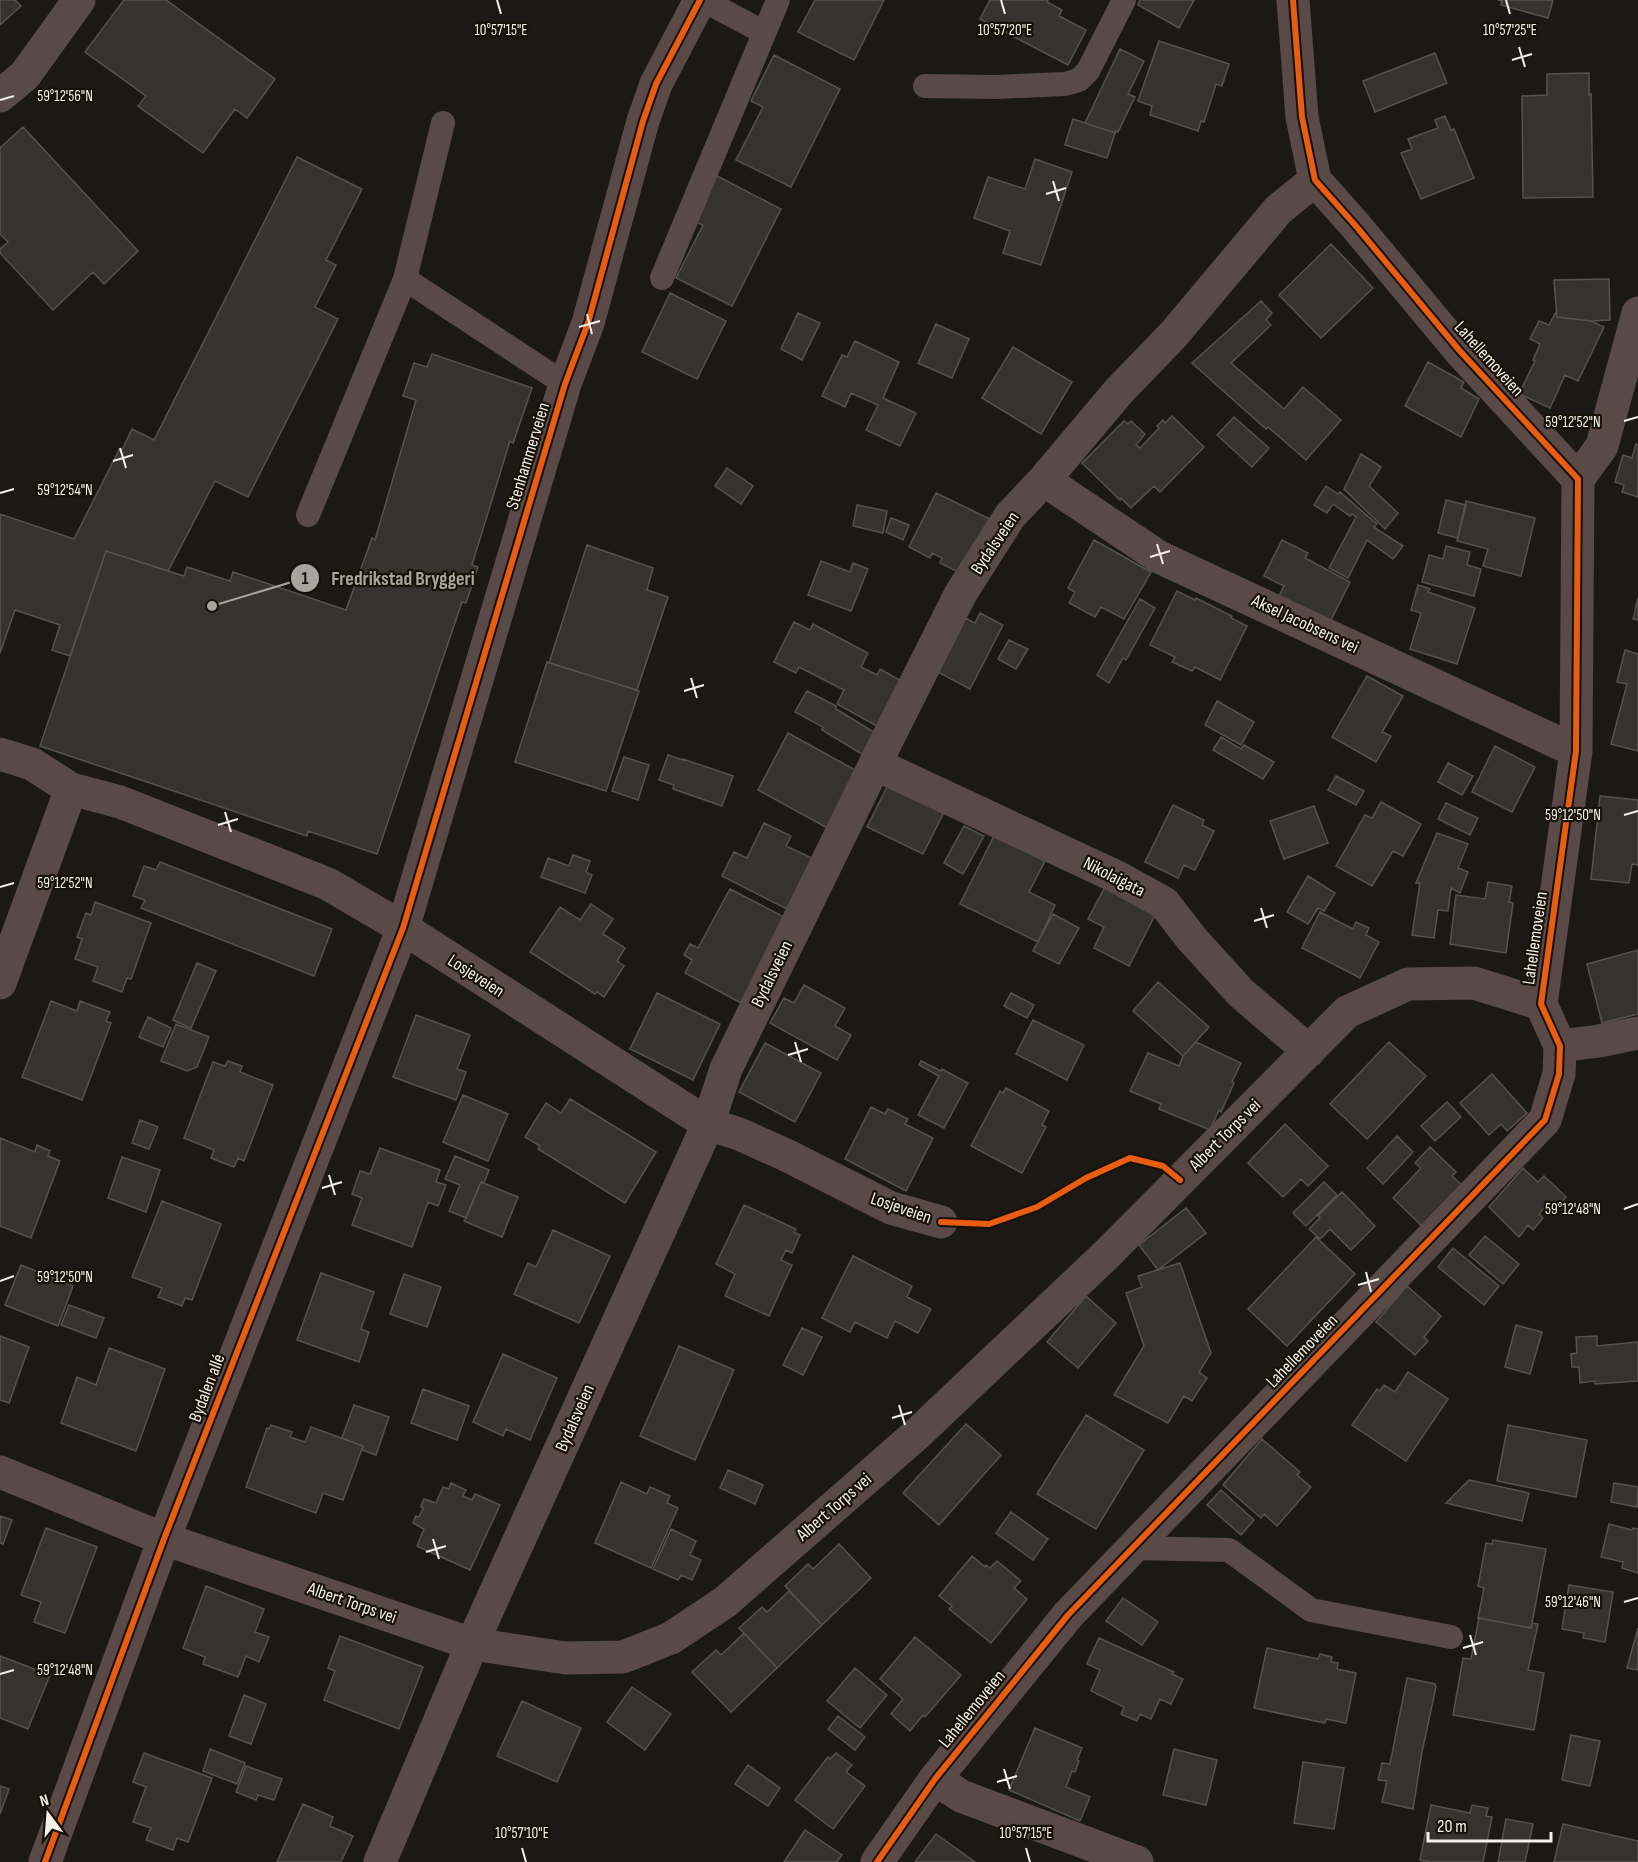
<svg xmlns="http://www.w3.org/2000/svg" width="1638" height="1862" viewBox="0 0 1638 1862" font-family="'Sofia Sans Condensed',sans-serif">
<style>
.building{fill:#36322e;stroke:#56524e;stroke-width:1.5}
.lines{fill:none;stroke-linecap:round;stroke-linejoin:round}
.service{stroke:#594a47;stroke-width:24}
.minor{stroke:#594a47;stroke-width:33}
.cycleway-casing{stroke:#171108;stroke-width:10}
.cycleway{stroke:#e95d12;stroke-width:6}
.ticks{fill:none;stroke:#f4f0e9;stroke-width:2}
.labels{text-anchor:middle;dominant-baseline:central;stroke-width:4.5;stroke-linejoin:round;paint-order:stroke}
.street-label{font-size:18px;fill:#f4f0e9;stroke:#171108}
.ticks-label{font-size:15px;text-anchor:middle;fill:#f4f0e9;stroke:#171108;stroke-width:4.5;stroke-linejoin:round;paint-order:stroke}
.leader{fill:none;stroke:#a8a59e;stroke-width:2}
.callout-dot{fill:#a8a59e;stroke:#171108;stroke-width:2}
.mark-label{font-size:18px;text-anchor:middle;font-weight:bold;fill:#111}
.callout-label{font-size:20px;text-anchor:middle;font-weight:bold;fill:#a8a59e;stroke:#171108;stroke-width:4.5;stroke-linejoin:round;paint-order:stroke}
</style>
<rect width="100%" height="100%" fill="#1c1914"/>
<path class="building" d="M0,0H15L21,6L0,25Z
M124,0H166L275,79L247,118L235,109L203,153L138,106L146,96L85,52Z
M815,0H884L854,60L798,32Z
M990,0H1048L1047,2L1062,10L1059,16L1086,30L1068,65L980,19Z
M1140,0H1194L1179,28L1138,5Z
M1498,0H1553L1548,18L1501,5L1502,1Z
M1159,41L1229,64L1222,86L1216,84L1204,122L1201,121L1198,131L1150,115L1152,106L1138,101Z
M1120,49L1144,61L1128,94L1135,97L1118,132L1115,131V133L1085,123Z
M1435,53L1447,83L1375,112L1363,81Z
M774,55L840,89L791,187L736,160L763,107L751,101Z
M1589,73V95L1591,94L1593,197L1523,198L1522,96L1547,95V74Z
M1445,116L1451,130L1454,129L1474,178L1421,199L1401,153L1412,149L1408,139L1438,128L1435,120Z
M1073,119L1115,133L1107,158L1065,145Z
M23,127L138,251L104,284L93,272L53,310L0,253V249L8,242L0,234V148Z
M297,157L362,189L326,260L336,265L315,307L338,319L248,497L215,481L168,571L106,551L70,656L52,650L60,625L15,610L0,653V514L74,539L119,450L121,452L132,429L154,440Z
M1035,159L1072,172L1041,265L1003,253L1010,231L974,218L988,177L1025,189Z
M715,175L781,209L732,306L676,278L703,225L692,220Z
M1331,244L1373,288L1321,338L1279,295Z
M1609,279L1610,320L1591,321L1557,317L1554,280Z
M670,293L726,321L697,379L642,352Z
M1261,301L1272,313L1266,320L1271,325L1231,363L1284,409L1303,387L1341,420L1306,460L1268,427L1266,429L1192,363Z
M1556,312L1557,317L1591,321L1604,327L1578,381L1565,375L1550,408L1519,394L1535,361L1533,360L1540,344L1530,339L1539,321L1549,325Z
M798,313L820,323L802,360L781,349Z
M936,324L969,339L952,378L918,363Z
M855,341L899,362L883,398L916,413L900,446L866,430L878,405L851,393L845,407L822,396L842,355L847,357Z
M1013,347L1072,382L1041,434L982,398Z
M432,354L532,388L513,443L510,441L472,565L478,567L466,603L462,602L377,854L308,831L307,836L40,746L106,551L184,576L187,567L230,581L233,572L346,610L372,538L375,540L416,400L403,396L414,363L427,367Z
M1428,362L1464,382L1461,388L1479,399L1461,437L1405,406Z
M1172,416L1204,447L1160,492L1154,486L1131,508L1121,498L1120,500L1082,463L1124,421L1128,424L1131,421L1145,434L1136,445L1140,448L1159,428L1157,426L1163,420L1165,423Z
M1234,417L1269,448L1252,467L1217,435Z
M1636,444L1638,445V497L1622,492L1624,485L1615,482L1623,455L1632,458Z
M1361,454L1381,467L1369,486L1398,513L1385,529L1344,489Z
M727,468L753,486L741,504L715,486Z
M1326,486L1338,494L1340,492L1377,524L1374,527L1375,528L1403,546L1393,559L1367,540L1348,578L1329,568L1356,517L1352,514L1350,516L1333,504L1327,513L1314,505Z
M936,493L990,519L962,574L940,563L942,558L932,553L930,558L909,547Z
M1446,500L1466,505L1458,538L1438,533Z
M1466,501L1535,518L1521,576L1483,566L1488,549L1457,541Z
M857,505L887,511L883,533L853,526Z
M891,518L909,525L903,540L886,532Z
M1094,540L1151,572L1124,619L1101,607L1095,617L1069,603L1075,592L1068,588Z
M1282,540L1308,553L1305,558L1350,582L1329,624L1278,598L1284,586L1264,576Z
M587,545L653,568L647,590L668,597L637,690L549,663Z
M1446,546L1470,552L1467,565L1481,569L1474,596L1422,582L1429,555L1443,559Z
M821,561L850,572L853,563L868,569L851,611L808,595Z
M1418,585L1430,589L1428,592L1475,608L1457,664L1410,649L1421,613L1411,610Z
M1177,591L1195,600L1196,598L1232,616L1231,618L1247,626L1220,680L1195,667L1192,671L1172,662L1175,657L1150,645Z
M1638,598V620L1633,619Z
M1140,599L1155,608L1126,660L1123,658L1109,683L1097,675Z
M980,613L1003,625L970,689L936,671L965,618L975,623Z
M794,622L810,630L813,624L868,653L861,667L877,675L880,669L907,684L884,730L837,704L844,690L799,667L796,673L774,662Z
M1009,640L1028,649L1016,669L998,659Z
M1625,650L1638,654V751L1611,744L1627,684L1617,682Z
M547,662L639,691L606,791L515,762Z
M1367,676L1403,696L1382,732L1391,736L1376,762L1332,737Z
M807,691L836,706V709L877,734L865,756L822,730L823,727L795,712Z
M1217,701L1254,722L1241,745L1205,725Z
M788,733L857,771L829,829L758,790Z
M1221,737L1241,749L1244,745L1274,762L1263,779L1213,750Z
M1495,746L1535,767L1512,812L1472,792Z
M668,755L683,760V759L733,776L722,806L673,789L674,785L659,780Z
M624,757L649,765L638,800L612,791Z
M1448,763L1473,776L1462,795L1438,782Z
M1336,776L1364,791L1356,805L1328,790Z
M888,785L944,812L923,854L867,827Z
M1600,796L1638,800V865L1632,864L1629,883L1591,879Z
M1381,802L1421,824L1403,856L1393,851L1372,886L1336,866L1365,815L1372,818Z
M1446,803L1478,818L1470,835L1438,819Z
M1173,805L1204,820L1202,825L1214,831L1195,870L1184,865L1178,878L1145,862Z
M1314,806L1328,843L1284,859L1270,821Z
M764,823L791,836L786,846L814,859L789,910L722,876L734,852L747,858Z
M964,826L984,836L963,874L944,863Z
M1437,833L1468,844L1458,868L1468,872L1460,893L1451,888L1448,911L1438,910L1434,938L1412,935L1420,883H1416Z
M994,836L1045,861L1029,892L1055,905L1038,942L960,904Z
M573,855L590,861L586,872L592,875L585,893L541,877L548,858L569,866Z
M160,862L332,929L314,976L141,908L145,900L133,896L144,866L156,870Z
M1308,876L1335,893L1324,911L1318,908L1308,924L1287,912Z
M1488,882L1512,886L1509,902L1513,903L1506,953L1450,944L1456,895L1485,899Z
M1105,887L1156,913L1129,966L1094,948L1104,927L1088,919Z
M730,889L786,918L741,1003L685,973L692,960L684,955L690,944L698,948Z
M95,902L151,923L131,979L127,978L122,992L93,981L98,967L75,959L82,939L77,937L86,913L91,915Z
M591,904L613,919L603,934L625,948L617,961L624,966L604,997L597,992L595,994L530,952L560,907L580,920Z
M1320,912L1353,929L1356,922L1369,928L1366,935L1379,942L1360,978L1302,948Z
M1053,914L1079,928L1059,964L1033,951Z
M1638,950V1014L1602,1023L1587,964Z
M197,963L216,971L191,1028L173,1020Z
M1158,982L1209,1027L1183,1056L1133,1011Z
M804,985L845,1008L835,1026L851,1035L837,1060L770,1023L784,998L794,1003Z
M657,993L720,1024L693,1080L630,1049Z
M1011,993L1034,1005L1027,1018L1004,1006Z
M51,1001L77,1011L80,1001L110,1012L106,1021L111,1023L82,1100L22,1077Z
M416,1015L470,1035L457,1069L466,1072L456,1100L393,1077Z
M148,1017L171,1028L163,1047L139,1037Z
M1033,1020L1084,1045L1067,1080L1016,1054Z
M176,1024L209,1037L197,1067L187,1071L161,1061Z
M1196,1042L1241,1063L1232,1082L1234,1083L1221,1112L1219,1110L1210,1130L1159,1109L1161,1104L1130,1091L1148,1053L1179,1066L1183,1056Z
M1389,1042L1426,1076L1367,1139L1330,1104Z
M765,1043L821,1073L795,1122L739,1092Z
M228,1061L242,1066L240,1072L273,1085L244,1161L238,1158L234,1167L211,1158L214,1150L184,1138L213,1062L225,1066Z
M921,1061L941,1071L942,1069L968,1083L944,1128L918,1115L939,1076L919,1065Z
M1492,1074L1527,1113L1507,1131L1501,1124L1489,1135L1460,1103Z
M1006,1088L1049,1111L1042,1125L1046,1127L1022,1173L971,1146L1000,1091L1003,1093Z
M463,1095L508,1114L488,1161L443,1142Z
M570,1099L656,1152L625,1203L538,1149L540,1146L525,1137L546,1103L561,1113Z
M1447,1102L1461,1117L1435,1141L1421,1126Z
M871,1107L885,1114L888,1109L908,1119L905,1124L933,1138L906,1191L845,1159Z
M140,1120L158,1127L149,1149L132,1143Z
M1285,1124L1328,1166L1308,1186L1301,1179L1283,1197L1248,1163Z
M1397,1136L1413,1152L1383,1184L1367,1168Z
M0,1138L35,1152L37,1145L50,1151L48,1156L60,1161L31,1238L0,1226Z
M1430,1147L1456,1172L1452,1176L1463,1186L1424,1228L1393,1198L1421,1168L1415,1163Z
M380,1148L440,1170L436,1182L446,1185L438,1206L428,1202L412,1247L352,1225L362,1198L352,1194L360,1171L370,1174Z
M455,1156L489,1170L484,1183L481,1182L466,1218L449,1211L460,1185L445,1179Z
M122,1157L160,1170L146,1212L108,1198Z
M1523,1168L1538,1182L1544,1176L1566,1197L1555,1209L1548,1203L1539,1214L1543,1218L1533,1230L1528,1225L1519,1237L1489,1207Z
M481,1182L518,1197L502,1237L464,1221Z
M1324,1182L1337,1195L1306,1226L1293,1213Z
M1342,1192L1375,1226L1351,1250L1330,1229L1320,1239L1309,1229L1320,1218L1318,1216Z
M162,1201L221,1224L192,1300L185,1298L182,1306L158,1297L162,1288L132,1277Z
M744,1205L796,1229L794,1232L800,1235L792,1253L786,1250L781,1260L792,1265L769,1316L725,1296L735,1274L716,1264Z
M1186,1208L1206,1233L1158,1270L1139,1245Z
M553,1230L610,1256L579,1323L514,1294L528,1263L536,1267Z
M1485,1236L1519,1264L1503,1284L1469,1255Z
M1316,1237L1355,1274L1287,1346L1248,1309Z
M1453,1248L1499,1286L1484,1305L1438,1267Z
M853,1256L912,1286L907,1297L931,1309L918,1333L895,1321L887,1338L855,1322L850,1332L822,1318Z
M1180,1263L1211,1353L1199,1372L1207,1378L1192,1401L1184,1396L1168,1423L1114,1395L1144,1346L1126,1293L1142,1287L1138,1276Z
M21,1265L73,1286L58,1326L5,1305Z
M321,1273L374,1292L361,1329L369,1332L359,1362L297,1340Z
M404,1274L441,1287L427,1327L390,1314Z
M1407,1286L1441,1316L1424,1337L1428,1341L1415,1355L1376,1322Z
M1086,1296L1116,1323L1078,1368L1047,1342Z
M69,1305L104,1318L96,1338L61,1325Z
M1516,1325L1542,1332L1530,1374L1505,1367Z
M802,1328L822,1337L803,1375L783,1365Z
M0,1336L29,1347L9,1403L0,1400Z
M1597,1336V1346L1638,1342V1381L1595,1384V1381L1580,1383L1579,1367H1572L1571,1354L1577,1353L1576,1337Z
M679,1346L734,1370L695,1460L640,1436Z
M109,1348L165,1369L136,1451L61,1423L77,1377L96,1385Z
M503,1354L557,1378L530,1440L506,1429L503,1436L473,1422Z
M1408,1372L1448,1399L1406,1461L1352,1425L1377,1389L1380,1391L1384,1385L1395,1392Z
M423,1389L469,1406L457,1440L411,1423Z
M354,1405L389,1417L376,1455L362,1450L363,1446L342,1438Z
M1086,1415L1144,1450L1096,1529L1037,1494Z
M966,1424L1001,1455L939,1525L903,1493Z
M271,1425L292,1432L290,1437L305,1442L311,1427L363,1446L343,1500L323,1493L316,1513L246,1487L267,1428L269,1429Z
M1508,1425L1587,1440L1576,1497L1497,1481Z
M1262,1439L1300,1472L1297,1475L1311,1487L1277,1526L1264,1514L1261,1518L1223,1485Z
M728,1470L763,1485L755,1504L720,1488Z
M1469,1480L1529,1493L1522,1521L1446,1503Z
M621,1482L647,1494L650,1487L670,1496L667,1503L678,1508L651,1568L595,1543Z
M451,1483L466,1490L463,1496L472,1500L475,1494L500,1505L470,1570L417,1546L424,1529L413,1523L416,1516L419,1517L423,1508L421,1507L424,1499L436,1503L443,1487L449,1489Z
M1614,1483L1638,1487L1637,1507L1611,1502Z
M1221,1490L1254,1520L1241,1535L1207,1505Z
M1011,1512L1048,1539L1033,1560L996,1533Z
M0,1516L12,1520L3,1544L0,1543Z
M1609,1524L1632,1530L1633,1528L1638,1529V1573L1622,1568L1623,1562L1601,1557Z
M46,1528L97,1547L65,1633L34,1622L41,1602L21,1595Z
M671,1529L696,1541L690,1555L701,1560L692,1580L681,1575L678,1580L653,1569Z
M1493,1540L1546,1549L1531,1628L1478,1618L1484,1588L1478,1586L1486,1543L1492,1544Z
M839,1544L871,1578L822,1625L785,1586L808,1564L813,1569Z
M972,1556L985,1567L986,1565L990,1568L997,1561L1021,1581L1014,1588L1027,1599L991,1643L949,1609L952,1606L939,1596Z
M1569,1585L1613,1592L1605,1642L1583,1638L1584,1633L1562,1629Z
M206,1586L264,1609L255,1632L269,1637L259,1662L246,1656L238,1677L203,1664L205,1657L183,1648Z
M789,1591L822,1625L777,1668L739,1628L762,1607L767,1612Z
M1123,1598L1158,1622L1142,1645L1106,1621Z
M1479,1618L1531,1628L1532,1623L1538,1624L1528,1670L1544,1673L1534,1730L1453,1715L1463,1658L1471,1659Z
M1638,1628V1670L1627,1668Z
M744,1633L777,1668L731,1712L692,1672L716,1650L721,1655Z
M340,1636L423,1667L399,1729L324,1700L335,1671L328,1668Z
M915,1637L961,1675L925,1717L923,1715L910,1731L891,1714L903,1699L880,1679Z
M1099,1638L1174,1672L1172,1674L1183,1679L1171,1704L1160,1699L1151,1719L1140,1714L1137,1721L1121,1714L1124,1707L1091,1691L1100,1670L1087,1664Z
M1267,1648L1318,1659L1320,1654L1332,1657L1331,1662L1338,1663L1337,1669L1356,1673L1346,1723L1326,1719L1325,1723L1254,1708Z
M0,1656L50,1675L28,1729L0,1718Z
M855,1668L887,1695L860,1728L827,1701Z
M1407,1678L1435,1684L1436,1687L1422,1752L1413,1809L1382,1802L1387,1781L1378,1780L1382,1763L1390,1764Z
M632,1687L671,1714L645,1750L607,1722Z
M244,1695L266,1704L251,1744L229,1736Z
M522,1701L581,1728L557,1782L497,1756Z
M838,1716L865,1737L855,1750L828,1729Z
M1035,1728L1082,1748L1077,1760L1079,1761L1075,1772L1072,1771L1066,1787L1090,1797L1080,1821L1009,1790Z
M1571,1735L1600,1741L1590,1786L1562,1780Z
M210,1749L245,1763L237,1784L203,1771Z
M1174,1749L1217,1760L1206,1805L1163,1795Z
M144,1753L212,1778L188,1842L177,1838L173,1850L146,1840L151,1828L133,1822L146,1787L133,1782Z
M836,1753L852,1765L846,1772L865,1786L833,1829L795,1800L828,1757L830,1759Z
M1303,1762L1344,1768L1334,1829L1294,1823Z
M748,1765L780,1788L768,1806L735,1784Z
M246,1766L282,1779L274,1800L258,1795L256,1800L236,1792Z
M0,1786L9,1789L0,1814Z
M303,1804L333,1817L330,1826L353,1836L341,1862H277Z
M1431,1805L1470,1813L1472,1805L1488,1808L1486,1816L1492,1817L1483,1862H1430L1420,1860Z
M1506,1819L1533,1824L1525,1862H1498Z
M1563,1824L1638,1841V1862H1554Z
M805,1830L842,1855L837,1862H784Z
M936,1834L975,1862H915Z"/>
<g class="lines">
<path class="service" d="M703,0L763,32
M925,86L996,87L1065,84L1079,80L1088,71L1124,0
M662,278L778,0
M405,279L565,384
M308,515L405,279L443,123
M1132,1548L1229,1550L1311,1610L1451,1637"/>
<path class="minor" d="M0,96L25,75L79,0
M1578,479L1602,446L1638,313
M1044,480L1159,557L1576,751
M0,754L32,764L71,789L120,802L328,884L403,928L708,1124L739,1134L786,1155L891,1208L941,1222
M875,764L1117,877L1164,903L1192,939L1241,993L1309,1051
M0,983L71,789
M1560,1046L1599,1041L1638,1033
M0,1472L164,1539L472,1644L566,1658L623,1657L671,1638L725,1602L917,1434L1106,1255L1347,1012L1408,984L1474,983L1541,1004
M935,1779L961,1796L1137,1862
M45,1862L164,1539L403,928L565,384L588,323L643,121L656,84L700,0
M380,1862L472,1644L708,1124L726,1069L875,764L961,593L1010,516L1044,480L1119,391L1174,334L1278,210L1315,180
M877,1862L935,1779L1068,1615L1545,1120L1559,1074L1560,1046L1541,1004L1576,751L1578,479L1459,350L1355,225L1315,180L1302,117L1293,0"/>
<g class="cycleway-casing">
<path id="cycleway" d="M941,1222L989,1224L1037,1207L1086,1178L1130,1158L1163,1166L1180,1180
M45,1862L164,1539L403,928L565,384L588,323L643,121L656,84L700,0
M877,1862L935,1779L1068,1615L1545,1120L1559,1074L1560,1046L1541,1004L1576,751L1578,479L1459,350L1355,225L1315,180L1302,117L1293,0"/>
</g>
<use href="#cycleway" class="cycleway"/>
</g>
<path class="ticks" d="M497,0L501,14M1001,0L1005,14M1506,0L1510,14M1519,47L1525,67M1512,60L1532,54M0,100L14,96M1053,181L1059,201M1046,194L1066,188M587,314L592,334M579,327L600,321M1624,421L1638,417M120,448L126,468M113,461L133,455M0,493L14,489M1157,544L1163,564M1150,557L1170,551M691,678L697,698M684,691L704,685M225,812L231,832M1624,815L1638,811M218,825L238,819M0,887L14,883M1261,908L1267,928M1254,921L1274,915M795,1042L801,1062M788,1055L808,1049M329,1175L335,1195M322,1188L342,1182M1624,1209L1638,1204M1366,1272L1371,1292M0,1281L14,1276M1358,1285L1379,1279M899,1405L905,1425M892,1418L912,1412M433,1539L439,1559M426,1552L446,1546M1624,1602L1638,1598M1470,1635L1476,1655M1463,1648L1483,1642M0,1674L14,1670M1004,1769L1010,1789M997,1782L1017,1776M522,1848L526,1862M1026,1848L1030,1862"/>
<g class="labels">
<g class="street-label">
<text transform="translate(1489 359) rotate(48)">Lahellemoveien</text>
<text transform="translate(528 456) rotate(-73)">Stenhammerveien</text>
<text transform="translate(995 543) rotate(-56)">Bydalsveien</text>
<text transform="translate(1305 624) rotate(25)">Aksel Jacobsens vei</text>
<text transform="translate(1114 877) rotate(27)">Nikolaigata</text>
<text transform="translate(1535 938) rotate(-82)">Lahellemoveien</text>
<text transform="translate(772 974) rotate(-64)">Bydalsveien</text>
<text transform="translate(476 976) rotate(33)">Losjeveien</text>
<text transform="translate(1225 1135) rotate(-45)">Albert Torps vei</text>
<text transform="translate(901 1208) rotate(19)">Losjeveien</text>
<text transform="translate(1302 1351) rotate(-46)">Lahellemoveien</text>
<text transform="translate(207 1388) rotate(-69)">Bydalen allé</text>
<text transform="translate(575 1418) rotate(-66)">Bydalsveien</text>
<text transform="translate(834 1507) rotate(-41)">Albert Torps vei</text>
<text transform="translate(352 1603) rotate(19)">Albert Torps vei</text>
<text transform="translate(972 1709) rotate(-51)">Lahellemoveien</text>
</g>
</g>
<g class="ticks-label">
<text x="501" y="35">10°57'15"E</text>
<text x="1005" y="35">10°57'20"E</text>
<text x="1510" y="35">10°57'25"E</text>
<text x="65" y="101">59°12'56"N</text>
<text x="1573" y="427">59°12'52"N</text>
<text x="65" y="495">59°12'54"N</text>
<text x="1573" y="820">59°12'50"N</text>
<text x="65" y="888">59°12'52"N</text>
<text x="1573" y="1214">59°12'48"N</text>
<text x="65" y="1282">59°12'50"N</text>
<text x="1573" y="1607">59°12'46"N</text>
<text x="65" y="1675">59°12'48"N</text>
<text x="522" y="1838">10°57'10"E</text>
<text x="1026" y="1838">10°57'15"E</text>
</g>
<path class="leader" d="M212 606L305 578"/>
<g class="callout-dot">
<circle cx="212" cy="606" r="6"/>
<circle cx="305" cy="578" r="15"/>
</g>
<g class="mark-label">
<text x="305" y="584">1</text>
</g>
<g class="callout-label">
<text x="403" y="585">Fredrikstad Bryggeri</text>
</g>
<g transform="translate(48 1814) rotate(344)" stroke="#171108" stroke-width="4.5" paint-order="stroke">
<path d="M0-4.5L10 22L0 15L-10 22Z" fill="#f4f0e9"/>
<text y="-9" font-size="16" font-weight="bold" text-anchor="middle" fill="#f4f0e9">N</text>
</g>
<path d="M1428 1832v9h123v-9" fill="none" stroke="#f4f0e9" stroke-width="3"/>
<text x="1437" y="1832" font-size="18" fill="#f4f0e9" stroke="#171108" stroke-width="4.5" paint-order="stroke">20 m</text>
</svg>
